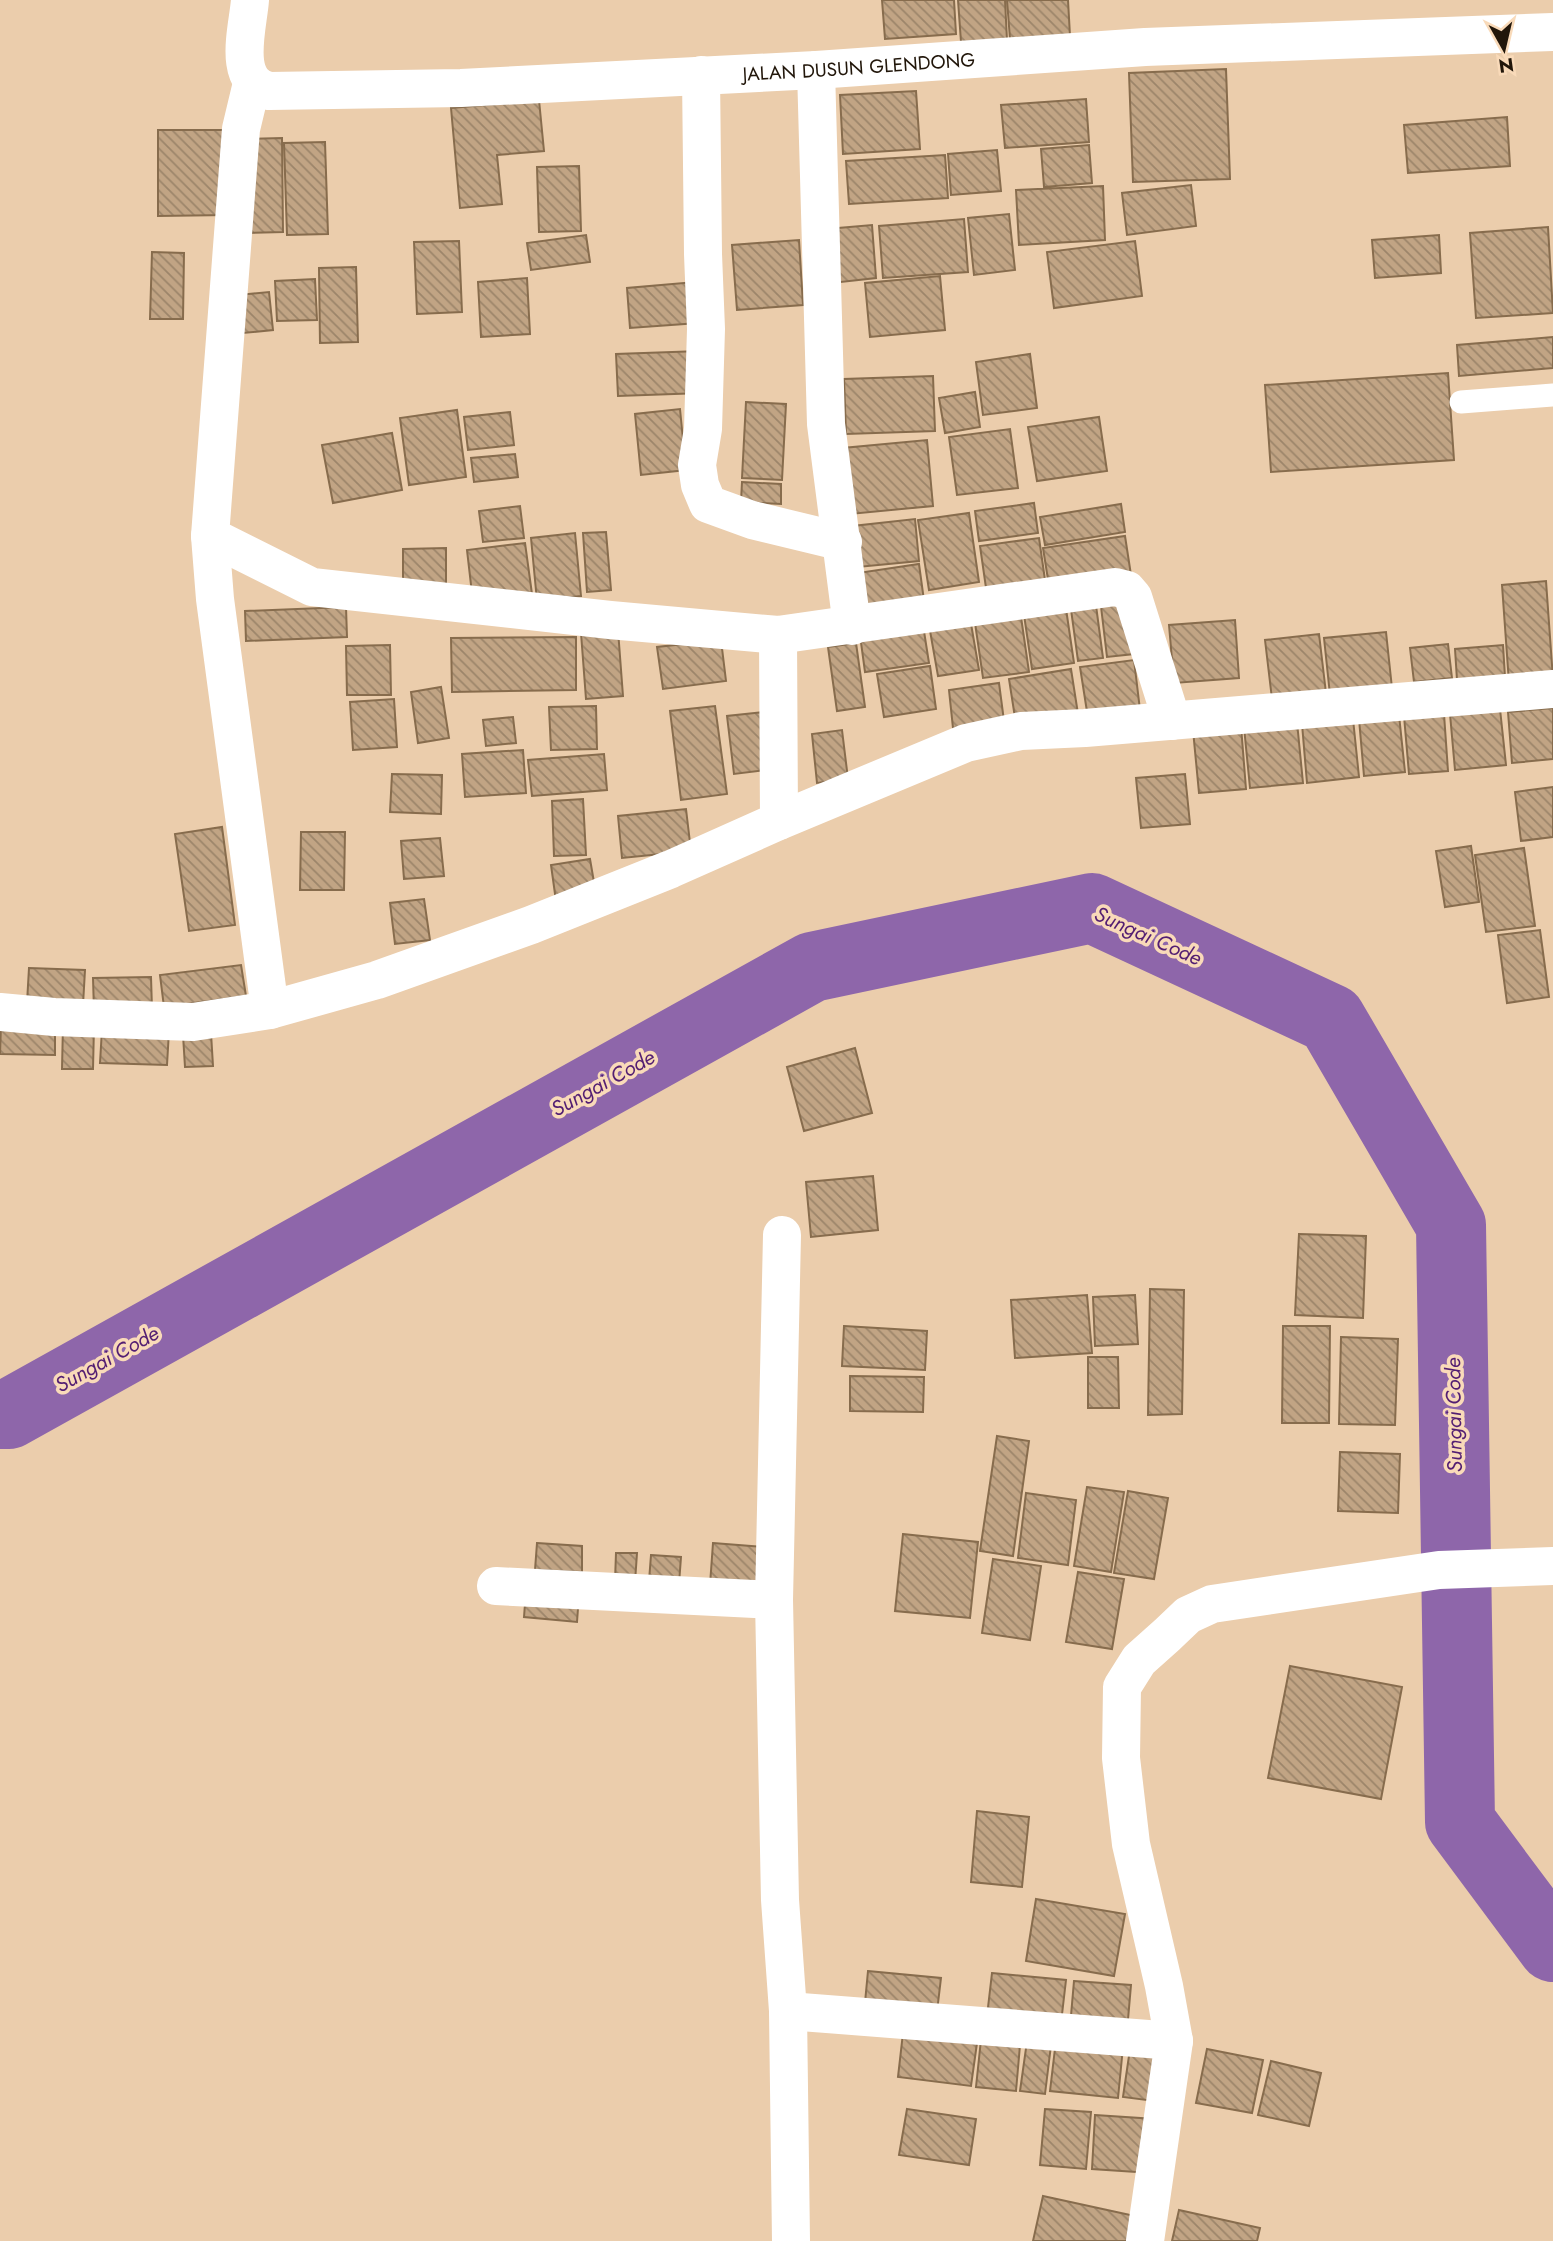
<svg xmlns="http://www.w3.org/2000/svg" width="1553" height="2241" viewBox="0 0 1553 2241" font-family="Jost,sans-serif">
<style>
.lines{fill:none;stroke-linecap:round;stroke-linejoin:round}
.river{stroke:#8e66aa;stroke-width:70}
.building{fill:url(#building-back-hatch);stroke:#876c4d;stroke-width:2}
.lane{stroke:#fff;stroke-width:23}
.street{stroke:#fff;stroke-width:38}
.labels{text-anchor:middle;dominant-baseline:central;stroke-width:7;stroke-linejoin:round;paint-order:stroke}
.street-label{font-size:19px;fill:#21160a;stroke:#f9dab9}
.water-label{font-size:21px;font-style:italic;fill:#531e72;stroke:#f9dab9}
</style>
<defs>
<pattern id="building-back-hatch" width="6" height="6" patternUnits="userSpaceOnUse" patternTransform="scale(1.75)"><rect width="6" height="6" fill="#c1a484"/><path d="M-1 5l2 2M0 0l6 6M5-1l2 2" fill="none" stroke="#9c856a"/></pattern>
</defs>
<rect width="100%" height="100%" fill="#ebcdac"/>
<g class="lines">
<path class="river" d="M0,1414H9L812,967L1092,908L1331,1019L1451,1225L1460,1822L1553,1947"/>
</g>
<path class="building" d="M882,0H954L956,34L885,39Z
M958,0H1005L1007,40L961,42Z
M1007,0H1068L1070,36L1010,39Z
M1226,69L1230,179L1133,182L1129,73Z
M916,91L920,149L843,154L840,95Z
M1086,99L1089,142L1005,148L1001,105Z
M539,100L544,151L497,155L502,204L460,208L451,108Z
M1507,117L1510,166L1408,173L1404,125Z
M158,130H228V215L158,216Z
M282,138L283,232L244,233L243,139Z
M325,142L328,234L287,235L284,143Z
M1089,145L1092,183L1044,187L1041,149Z
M997,150L1001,191L951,195L948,154Z
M945,155L948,198L849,204L846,161Z
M579,166L581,231L539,232L537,167Z
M1191,185L1196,226L1127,235L1122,193Z
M1103,186L1105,240L1019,245L1016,190Z
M1009,214L1015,270L974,275L968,218Z
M964,219L968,272L883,278L879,226Z
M872,225L876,278L832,283L827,229Z
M1548,227L1553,313L1476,318L1470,233Z
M586,235L590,262L531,270L527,243Z
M1439,235L1441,273L1375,278L1372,240Z
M799,240L803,305L737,310L732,245Z
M459,241L462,312L417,314L414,242Z
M1135,241L1142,296L1054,308L1047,252Z
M152,252L184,253L183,319H150Z
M356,267L358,342L320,343L319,268Z
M940,276L945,330L870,337L865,283Z
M527,278L530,334L481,337L478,282Z
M315,279L317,320L277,321L275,281Z
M695,282L698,323L630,328L627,288Z
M269,292L273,330L243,333L239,295Z
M1553,337V368L1459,376L1457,345Z
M700,351L702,393L618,396L616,354Z
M1030,354L1037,408L983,415L976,362Z
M1448,373L1454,460L1271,472L1265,385Z
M933,376L935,431L846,434L844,379Z
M975,392L980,427L945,433L939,398Z
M746,402L786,404L782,480L742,478Z
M680,409L686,470L641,475L635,414Z
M457,410L466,477L409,485L400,418Z
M510,412L514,445L468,450L464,417Z
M1099,417L1107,471L1037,481L1028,427Z
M1010,429L1018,488L957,495L949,437Z
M392,433L402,490L333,503L322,445Z
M927,440L933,506L850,514L843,448Z
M515,454L518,477L474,482L471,458Z
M742,482L781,484V504L741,502Z
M1034,503L1038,533L979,541L975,511Z
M1121,504L1125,532L1045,545L1040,517Z
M520,506L524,538L483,542L479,511Z
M969,513L979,582L929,590L918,520Z
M915,519L919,561L858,567L853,526Z
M606,532L611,590L587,592L583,533Z
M575,533L581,596L537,601L531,538Z
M1125,536L1131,575L1049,586L1043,548Z
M1039,538L1046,587L987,595L980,546Z
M525,543L532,594L473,602L467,550Z
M446,548V589H403V549Z
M919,564L925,608L864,616L858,573Z
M1546,581L1553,679L1509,683L1502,585Z
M1126,594L1134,654L1107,657L1100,598Z
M1095,598L1103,658L1078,661L1070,602Z
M1065,602L1074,663L1032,669L1023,608Z
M346,607L347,637L246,641L245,611Z
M1020,610L1029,672L983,678L974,616Z
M970,618L979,670L938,676L929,625Z
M1235,620L1239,678L1174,683L1169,625Z
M923,625L929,663L865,672L860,635Z
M618,630L623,696L586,699L581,633Z
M1386,632L1392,688L1330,695L1324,638Z
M1319,634L1326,693L1272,699L1265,640Z
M576,637V690L452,692L451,638Z
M721,640L726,681L663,689L657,647Z
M856,643L865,707L837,711L828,647Z
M1448,644L1452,678L1414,682L1410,648Z
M390,645L391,695H347L346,646Z
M1503,645L1505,677L1457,680L1455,649Z
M1134,660L1140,710L1088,718L1080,667Z
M930,666L936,709L884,717L877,674Z
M1071,669L1078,714L1016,724L1009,679Z
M999,683L1004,721L953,728L949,690Z
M441,687L449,738L418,743L411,692Z
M394,699L397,747L353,750L350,702Z
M596,706L597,749L551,750L549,707Z
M715,706L727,794L681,800L670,711Z
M1553,708V759L1512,763L1508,712Z
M1500,709L1506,765L1455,770L1450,714Z
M765,712L773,769L734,774L727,716Z
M1444,714L1448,771L1409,774L1404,716Z
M1399,715L1405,772L1364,776L1359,719Z
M513,717L516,743L486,746L483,720Z
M1353,719L1359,777L1307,783L1302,724Z
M1297,722L1303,783L1250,788L1244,727Z
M1241,726L1246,789L1199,793L1193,730Z
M842,730L848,779L817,783L812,734Z
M523,750L526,793L465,797L462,754Z
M604,754L607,790L532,796L528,760Z
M392,774L442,775L441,814L390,812Z
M1185,774L1190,824L1141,828L1136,778Z
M1553,787V837L1521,841L1515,792Z
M583,799L586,855L554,856L552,801Z
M686,809L691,851L622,858L618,816Z
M222,827L235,925L189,931L175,834Z
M301,832H345L344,890H300Z
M440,838L444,876L404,879L401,841Z
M1471,846L1479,902L1445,907L1436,851Z
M1524,848L1535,926L1486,932L1475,855Z
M590,859L596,894L556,901L551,865Z
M424,899L430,940L395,944L390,903Z
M1540,930L1549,997L1507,1003L1498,935Z
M241,965L246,996L164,1007L160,975Z
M29,968L85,970L83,1005L27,1003Z
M151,977L152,1009L94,1011L93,978Z
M1,1025L55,1026V1055L0,1054Z
M63,1025L94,1026L93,1069H62Z
M102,1029L169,1031L167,1065L100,1063Z
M211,1033L213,1066L185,1067L183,1035Z
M855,1048L872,1113L804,1131L787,1067Z
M873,1176L878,1230L811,1237L806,1182Z
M1299,1234L1366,1236L1363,1318L1295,1315Z
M1150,1289L1184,1290L1182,1414L1148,1415Z
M1087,1295L1092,1353L1015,1358L1011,1300Z
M1135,1295L1138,1344L1095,1346L1093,1297Z
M844,1326L927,1331L925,1370L842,1366Z
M1283,1326H1330L1329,1423H1282Z
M1341,1337L1398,1339L1395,1425L1339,1424Z
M1088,1357H1118L1119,1408H1088Z
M850,1376L924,1377L923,1412L850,1411Z
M997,1436L1029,1441L1013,1556L980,1551Z
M1340,1452L1400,1454L1398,1513L1338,1511Z
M1087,1487L1124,1492L1111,1572L1074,1566Z
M1128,1491L1168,1498L1154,1579L1114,1573Z
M1026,1493L1076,1500L1068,1565L1018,1558Z
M903,1534L978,1542L970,1618L895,1611Z
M537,1543L582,1546V1572L535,1570Z
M713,1543L764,1547L760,1589L710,1585Z
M616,1553H637L635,1582L615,1581Z
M651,1555L681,1557L679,1584L649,1581Z
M993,1559L1041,1566L1030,1640L982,1633Z
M1078,1572L1124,1579L1112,1649L1066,1642Z
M526,1591L579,1595L577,1622L524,1617Z
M1290,1666L1402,1687L1381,1799L1268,1778Z
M977,1811L1029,1817L1022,1887L971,1882Z
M1036,1899L1125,1914L1114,1976L1026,1961Z
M868,1971L941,1978L936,2020L864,2013Z
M992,1973L1066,1980L1061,2023L987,2016Z
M1074,1981L1131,1985L1127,2031L1070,2027Z
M982,2030L1021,2034L1016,2091L976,2087Z
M903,2033L977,2043L971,2086L898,2077Z
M1028,2034L1052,2037L1045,2094L1020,2091Z
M1056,2040L1123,2047L1118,2098L1050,2091Z
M1130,2049L1161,2054L1154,2101L1123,2097Z
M1207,2049L1263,2060L1252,2113L1196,2103Z
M1271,2061L1321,2073L1309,2126L1258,2115Z
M907,2109L976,2119L969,2165L899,2155Z
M1045,2109L1091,2112L1086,2169L1040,2165Z
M1095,2115L1155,2119L1151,2173L1092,2169Z
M1043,2196L1144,2218L1139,2241H1033Z
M1179,2210L1260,2228L1257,2241H1172Z"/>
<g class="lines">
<path class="lane" d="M1461,402L1553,395"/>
<g class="street">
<path id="s1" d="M250,0C248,28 231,82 269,91L461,88L816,70L1145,47L1553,32"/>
<path d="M816,70L826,424L852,626"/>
<path d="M701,75L703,254L706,329L703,429L697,465L700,485L708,504L752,520L843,542"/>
<path d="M252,83L241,129L210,536L215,599L270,1010"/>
<path d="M210,536L312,587L610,620L778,635L1115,587L1127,590L1133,597L1172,721"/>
<path d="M779,821L966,743L1021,731L1085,728L1553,689"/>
<path d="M0,1012L54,1017L193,1022L270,1010L377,980L531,925L671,869L779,821L778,635"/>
<path d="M782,1235L774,1600L780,1900L788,2011L791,2241"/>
<path d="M496,1586L774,1600"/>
<path d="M788,2011L1174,2041"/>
<path d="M1145,2241L1174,2041L1164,1986L1131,1844L1121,1758L1122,1687L1139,1660L1167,1635L1188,1615L1212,1604L1439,1570L1553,1566"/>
</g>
</g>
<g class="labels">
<g class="street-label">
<text stroke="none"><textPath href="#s1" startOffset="693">JALAN DUSUN GLENDONG</textPath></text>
</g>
<g class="water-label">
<text transform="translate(1148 936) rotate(24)">Sungai Code</text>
<text transform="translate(603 1083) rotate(-29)">Sungai Code</text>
<text transform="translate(107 1359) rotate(-29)">Sungai Code</text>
<text transform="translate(1454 1415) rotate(-91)">Sungai Code</text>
</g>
</g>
<g transform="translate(1504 49) rotate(172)" stroke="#f9dab9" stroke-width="5" paint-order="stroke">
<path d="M0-5L12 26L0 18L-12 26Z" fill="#21160a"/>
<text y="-10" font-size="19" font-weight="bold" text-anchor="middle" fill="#21160a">N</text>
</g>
</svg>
